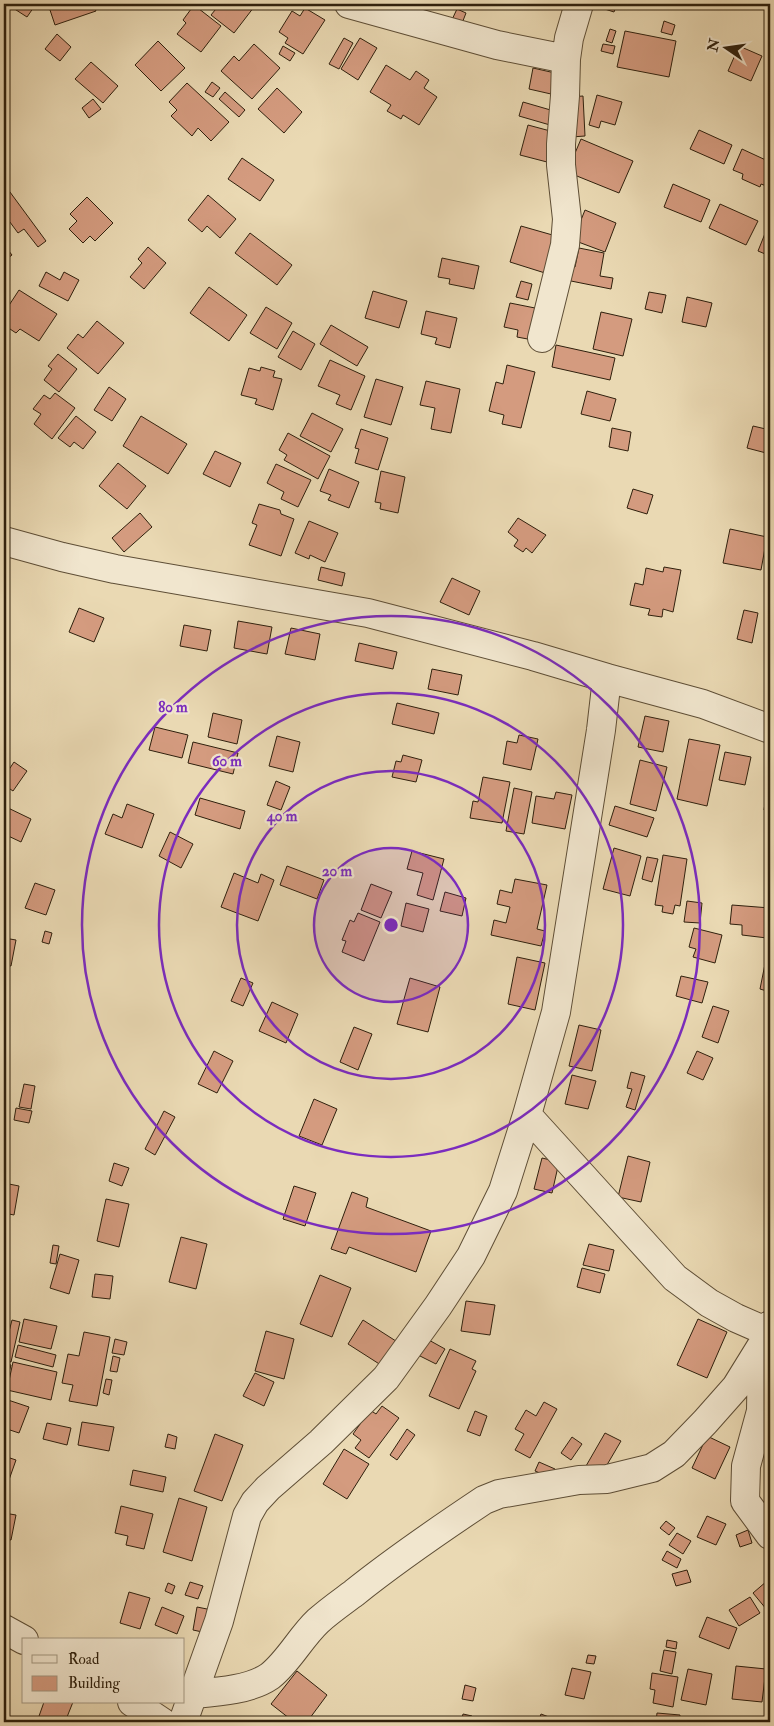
<svg xmlns="http://www.w3.org/2000/svg" width="774" height="1726" viewBox="0 0 774 1726" font-family="'IM FELL Double Pica',serif">
<style>
.building{fill:#d49b7f;stroke:#2f200d}
.lines{fill:none;stroke-linecap:round;stroke-linejoin:round}
.street-casing{stroke:#5e4e36;stroke-width:30}
.street{stroke:#f1e6ce;stroke-width:28}
.ring{fill:none;stroke:#7b2cbf;stroke-width:2.5}
.centre{fill:#7b2cbf;stroke:#f1e6ce;stroke-width:2.5}
.ring-label{font-size:15px;text-anchor:middle;font-weight:bold;fill:#7b2cbf;stroke:#f1e6ce;stroke-width:4.5;stroke-linejoin:round;paint-order:stroke}
</style>
<rect width="100%" height="100%" fill="#ead9b3"/>
<filter id="stains"><feTurbulence type="fractalNoise" baseFrequency=".004" numOctaves="4"/><feColorMatrix values="0 0 0 0 .2 0 0 0 0 .09 0 0 0 0 .02 0 0 0 .5 -.17"/></filter>
<radialGradient id="worn" r=".72"><stop offset=".6" stop-color="#630" stop-opacity="0"/><stop offset="1" stop-color="#630" stop-opacity=".3"/></radialGradient>
<path class="building" d="M15,4H36L27,17L13,8Z
M48,4H93L96,11L55,25Z
M220,4H251L254,7L234,33L211,15Z
M589,4H617L614,12Z
M194,5L221,26L201,52L177,34L186,23L183,20Z
M305,8L325,20L303,54L285,43L288,38L279,32L292,11L300,16Z
M457,9L466,13L459,31L449,26Z
M664,21L675,25L672,35L661,32Z
M610,29L616,31L612,43L606,41Z
M625,31L676,41L669,77L617,67Z
M57,34L71,47L60,61L45,49Z
M344,38L353,43L339,69L329,64Z
M360,38L377,48L358,80L341,69Z
M158,41L185,68L161,91L135,65Z
M254,44L280,68L252,99L221,71L234,56L239,61Z
M603,44L615,46L613,54L601,51Z
M283,46L295,53L290,61L279,54Z
M739,46L762,56L751,81L728,71Z
M91,62L118,86L103,103L75,79Z
M386,65L410,80L416,71L429,80L424,88L437,97L419,125L403,115L401,119L387,111L391,105L370,92Z
M533,68L555,73L551,94L529,89Z
M212,82L220,88L213,97L205,92Z
M187,83L229,122L211,141L198,128L192,136L171,116L177,110L169,102Z
M277,88L302,112L284,133L258,109Z
M225,92L245,110L239,117L219,99Z
M597,95L622,102L615,125L601,121L599,128L589,125Z
M583,96L585,136L571,137L569,97Z
M93,99L101,109L89,118L82,108Z
M523,102L554,111L550,125L519,116Z
M528,125L554,132L547,162L520,155Z
M699,130L732,145L724,164L690,149Z
M581,139L633,161L619,193L567,172Z
M742,149L770,162L769,187L761,184L760,187L742,179L743,174L733,170Z
M242,158L274,180L260,201L228,179Z
M673,184L710,200L701,222L664,207Z
M7,188L46,241L38,247L24,229L18,233L4,214L8,211L5,206L4,208V191Z
M208,195L236,219L220,238L207,226L202,232L188,220Z
M87,197L113,223L95,241L90,236L83,243L69,229L77,221L70,214Z
M720,204L758,221L746,245L709,228Z
M585,210L616,223L605,252L573,240Z
M521,226L556,236L545,273L510,262Z
M768,226L770,227V256L758,251Z
M250,233L292,265L277,285L235,253Z
M4,245L12,255L4,261Z
M148,247L166,263L144,289L130,277L142,263L138,259Z
M579,248L604,253L600,276L613,278L611,289L566,280L569,266L575,267Z
M442,258L479,266L474,289L449,284L450,279L438,277Z
M46,272L60,280L64,272L79,280L68,301L39,286Z
M521,281L532,284L528,300L516,297Z
M209,287L247,315L229,341L190,313Z
M19,290L57,314L39,341L20,329L16,333L4,325V313Z
M373,291L407,301L399,328L365,318Z
M649,292L666,295L662,313L645,309Z
M687,297L712,303L706,327L682,322Z
M510,303L540,309L533,340L517,337L518,330L504,327Z
M266,307L292,323L277,349L250,333Z
M426,311L457,318L450,348L435,344L437,338L421,334Z
M601,312L632,319L623,356L593,349Z
M97,321L124,343L98,374L67,348L78,334L83,338Z
M331,325L368,347L357,366L320,344Z
M293,331L315,344L301,370L278,357Z
M556,345L615,358L610,380L552,367Z
M58,354L77,369L59,392L44,380L52,369L48,366Z
M330,360L365,376L351,410L336,404L340,395L318,386Z
M507,365L535,372L521,428L502,424L504,415L489,411L496,382L503,384Z
M261,367L275,371L273,377L282,379L273,410L255,404L257,399L241,395L249,368L260,371Z
M376,379L403,387L391,425L364,417Z
M426,381L460,389L451,433L431,429L435,408L420,405Z
M109,387L126,399L112,421L94,410Z
M587,391L616,399L610,421L581,414Z
M55,393L75,408L52,439L34,424L41,414L33,409L44,395L50,399Z
M312,413L343,429L331,452L300,436Z
M76,416L96,432L83,449L74,442L70,447L58,438Z
M141,416L187,444L168,474L123,446Z
M753,426L770,430V454L747,448Z
M612,428L631,432L628,451L609,447Z
M361,429L388,438L378,470L355,463L359,449L355,448Z
M288,433L330,456L318,479L284,460L287,455L279,450Z
M215,451L241,463L230,487L203,474Z
M118,463L146,486L127,509L99,486Z
M276,464L311,480L298,507L281,499L284,492L267,483Z
M329,469L359,482L349,508L328,500L331,495L320,491Z
M381,471L405,477L398,513L380,509L381,503L375,502Z
M633,489L653,495L647,514L627,508Z
M259,504L280,510L281,514L294,519L281,556L249,545L257,525L252,523Z
M140,513L152,527L124,552L112,538Z
M518,518L546,535L532,553L526,548L523,552L514,546L518,540L508,532Z
M309,521L338,533L325,562L310,555L309,559L295,553Z
M730,529L767,537L761,570L723,563Z
M321,567L345,573L342,586L318,580Z
M664,567L681,570L673,612L663,609L662,617L648,615L650,609L630,605L635,583L643,585L646,568L663,572Z
M452,578L480,591L469,615L440,602Z
M79,608L104,618L94,642L69,632Z
M744,610L758,613L752,643L737,639Z
M238,621L272,627L267,654L234,648Z
M184,625L211,630L207,651L180,646Z
M291,628L320,634L315,660L285,654Z
M359,643L397,652L393,669L355,661Z
M432,669L462,675L458,695L428,689Z
M397,703L439,713L434,734L392,724Z
M213,713L242,720L237,744L208,737Z
M645,716L669,721L663,752L638,747Z
M155,727L188,735L182,758L149,750Z
M519,735L538,739L531,770L503,764L507,741L517,743Z
M277,736L300,742L293,772L269,766Z
M689,739L720,745L707,806L677,799Z
M193,742L238,753L233,774L188,763Z
M725,752L751,757L745,785L719,780Z
M403,755L422,760L416,782L392,777L396,761L401,762Z
M640,760L667,767L656,811L630,804Z
M14,762L27,771L13,791L4,785V777Z
M483,777L510,782L502,823L470,818L473,801L478,802Z
M276,781L290,787L281,810L267,805Z
M514,788L532,792L524,834L506,831Z
M767,789H770V811L764,810Z
M556,792L572,795L565,829L532,823L536,796L554,799Z
M200,798L245,811L240,829L195,815Z
M127,804L154,814L142,848L105,834L113,814L122,818Z
M4,806L31,819L21,842L4,834Z
M615,806L654,818L647,837L609,825Z
M170,832L193,844L181,868L159,856Z
M614,848L641,856L630,896L603,889Z
M412,851L444,859L433,900L417,895L423,873L407,869Z
M663,855L687,859L680,906L675,905L673,914L662,912L663,906L655,905Z
M647,857L658,859L652,882L642,879Z
M287,866L324,880L317,899L280,885Z
M234,873L258,883L261,874L274,880L258,921L221,907Z
M515,879L547,885L537,929L545,931L541,946L491,935L494,920L506,923L510,907L497,904L500,890L512,893Z
M35,883L55,890L46,915L25,908Z
M371,884L392,892L381,918L361,910Z
M445,892L466,898L462,916L440,911Z
M687,901L702,903L700,923L684,922Z
M406,903L429,909L423,932L401,926Z
M732,905L770,908L767,938L742,935V925L730,924Z
M358,913L380,922L364,961L342,952L346,941L342,940L350,920L354,922Z
M694,928L722,935L715,963L693,957L696,949L689,947Z
M45,931L52,933L49,944L42,942Z
M4,938L16,940L11,966L4,965Z
M517,957L545,963L535,1010L508,1004Z
M766,959L770,960V992L760,989Z
M681,976L708,982L702,1003L676,996Z
M241,978L253,983L243,1006L231,1001Z
M410,978L440,987L428,1032L397,1024Z
M272,1002L298,1014L286,1043L259,1031Z
M713,1006L729,1011L718,1043L702,1037Z
M579,1025L601,1030L592,1071L569,1066Z
M354,1027L372,1034L358,1070L340,1062Z
M214,1051L233,1061L217,1093L198,1084Z
M697,1051L713,1058L703,1080L687,1073Z
M631,1072L645,1076L635,1110L626,1107L632,1089L627,1088Z
M572,1075L596,1081L588,1109L565,1104Z
M24,1084L35,1086L31,1109L19,1107Z
M314,1099L337,1109L322,1145L299,1136Z
M16,1108L32,1111L29,1123L14,1120Z
M164,1111L175,1117L155,1155L145,1149Z
M628,1156L650,1162L641,1202L618,1197Z
M542,1158L559,1162L552,1193L534,1189Z
M114,1163L129,1168L122,1186L109,1181Z
M4,1183L19,1186L14,1215L4,1213Z
M294,1186L316,1193L305,1226L283,1219Z
M352,1192L368,1198L366,1207L431,1231L416,1272L349,1247L346,1254L331,1249Z
M106,1199L129,1204L119,1247L97,1241Z
M181,1237L207,1244L196,1289L169,1282Z
M589,1244L614,1250L609,1271L583,1265Z
M53,1245L59,1246L56,1264L50,1263Z
M60,1254L79,1260L69,1294L50,1288Z
M582,1268L605,1274L600,1293L577,1287Z
M95,1274L113,1276L110,1299L92,1297Z
M320,1275L351,1288L332,1337L300,1324Z
M466,1301L495,1305L490,1335L461,1331Z
M24,1319L57,1326L51,1349L19,1342Z
M698,1319L727,1332L707,1378L677,1365Z
M12,1320L20,1322L11,1362L4,1360V1351Z
M363,1320L399,1343L384,1367L348,1344Z
M266,1331L294,1339L284,1379L255,1371Z
M84,1332L110,1337L97,1406L69,1401L73,1385L62,1383L68,1354L79,1356Z
M115,1339L127,1342L124,1355L112,1353Z
M427,1339L445,1349L436,1364L418,1355Z
M18,1345L56,1355L53,1367L15,1357Z
M450,1349L476,1361L472,1369L476,1371L459,1409L429,1396Z
M113,1356L120,1358L117,1372L110,1371Z
M13,1362L57,1372L51,1400L7,1390Z
M4,1363L11,1365L5,1387H4Z
M255,1373L274,1382L264,1406L243,1396Z
M106,1379L112,1380L109,1395L103,1393Z
M5,1399L29,1407L19,1433L4,1428L5,1416L4,1415V1403Z
M544,1402L557,1409L530,1458L515,1450L524,1434L515,1429L526,1410L536,1416Z
M382,1406L399,1418L369,1458L355,1448L361,1440L353,1434L370,1410L376,1414Z
M475,1411L487,1416L480,1436L467,1431Z
M82,1422L114,1427L109,1451L78,1445Z
M47,1423L71,1428L67,1445L43,1439Z
M407,1429L415,1435L397,1460L390,1455Z
M605,1433L621,1441L601,1475L586,1466Z
M168,1434L177,1437L175,1449L165,1447Z
M215,1434L243,1445L222,1501L194,1491Z
M707,1436L730,1447L715,1479L692,1468Z
M572,1437L582,1444L571,1460L561,1453Z
M344,1449L369,1464L347,1499L323,1484Z
M4,1456L16,1460L4,1494Z
M539,1462L555,1469L552,1478L535,1471Z
M133,1470L166,1477L163,1492L130,1485Z
M179,1498L207,1507L192,1561L163,1552Z
M121,1506L153,1514L144,1549L126,1545L128,1536L115,1533Z
M4,1513L16,1515L11,1540L4,1539Z
M707,1516L726,1524L716,1545L697,1537Z
M666,1521L675,1528L669,1535L660,1528Z
M748,1530L752,1543L740,1547L736,1535Z
M677,1533L691,1541L683,1554L669,1545Z
M667,1551L681,1559L677,1568L662,1560Z
M687,1570L691,1582L676,1586L672,1574Z
M767,1581L770,1586V1608L767,1610L753,1593Z
M190,1582L203,1586L198,1599L185,1595Z
M168,1583L175,1586L172,1594L165,1591Z
M129,1592L150,1598L140,1629L120,1623Z
M750,1597L760,1613L739,1626L729,1610Z
M162,1607L184,1616L177,1634L155,1625Z
M197,1607L212,1610L207,1633L193,1630Z
M707,1617L737,1628L729,1649L699,1637Z
M667,1640L677,1642L676,1649L666,1647Z
M664,1650L676,1652L672,1674L660,1671Z
M588,1655L596,1656L594,1664L586,1663Z
M736,1666L766,1669L762,1702L732,1699Z
M572,1668L591,1672L584,1699L565,1695Z
M688,1669L712,1674L706,1705L681,1700Z
M297,1671L327,1695L307,1722H294L271,1704Z
M652,1673L678,1677L673,1707L653,1703L655,1690L650,1689Z
M465,1685L476,1688L473,1701L462,1699Z
M44,1702H73L65,1722H48L38,1719Z
M657,1713L680,1715L679,1722H656Z
M463,1714L472,1716L471,1722H461Z
M541,1714L562,1722H538Z
M683,1717H706V1722H683Z"/>
<g class="lines">
<g class="street-casing">
<path id="street" d="M349,4L497,45L566,59
M542,338L565,245L567,219L561,165V144L565,96L566,59L569,38L579,4
M4,541L62,557L115,569L368,613L533,656L607,678L601,730L556,1012L527,1115L503,1191L471,1256L438,1306L386,1378L321,1442L268,1488L255,1502L247,1516L219,1621L183,1722
M607,678L703,704L770,729
M527,1115L675,1278L709,1303L736,1318L768,1332
M762,1345L761,1411L746,1466L745,1501L770,1535
M4,1629L24,1640
M193,1694C217,1692 250,1690 270,1676C289,1661 300,1638 318,1621C329,1611 342,1602 354,1593C395,1560 439,1530 484,1500L499,1494L579,1480L607,1479L652,1468L674,1454L705,1422L736,1387L762,1345L770,1325
M132,1702L162,1722"/>
</g>
<use href="#street" class="street"/>
</g>
<circle cx="391" cy="925" r="77" fill="#7b2cbf" fill-opacity=".12"/>
<g class="ring">
<circle cx="391" cy="925" r="77"/>
<circle cx="391" cy="925" r="154"/>
<circle cx="391" cy="925" r="232"/>
<circle cx="391" cy="925" r="309"/>
</g>
<circle cx="391" cy="925" r="8" class="centre"/>
<g class="ring-label">
<text x="173" y="712">80 m</text>
<text x="227" y="766">60 m</text>
<text x="282" y="821">40 m</text>
<text x="337" y="876">20 m</text>
</g>
<rect width="774" height="1726" fill="none" stroke="#ead9b3" stroke-width="20"/>
<rect x="5" y="5" width="764" height="1716" fill="none" stroke="#2f200d" stroke-width="2.5"/>
<rect x="10" y="10" width="754" height="1706" fill="none" stroke="#2f200d"/>
<rect x="22" y="1638" width="162" height="65" fill="#f1e6ce" stroke="#a39781"/>
<rect x="32" y="1655" width="25" height="8" fill="#f1e6ce" stroke="#a39781"/>
<text x="68" y="1664" font-size="15" fill="#2f200d">Road</text>
<rect x="32" y="1676" width="25" height="15" fill="#d49b7f" stroke="#a39781"/>
<text x="68" y="1688" font-size="15" fill="#2f200d">Building</text>
<g transform="translate(726 48) rotate(283)" stroke="#f1e6ce" stroke-width="4" paint-order="stroke">
<path d="M0-4L9 19L0 12L-9 19Z" fill="#2f200d"/>
<text y="-8" font-size="14" font-weight="bold" text-anchor="middle" fill="#2f200d">N</text>
</g>
<rect width="100%" height="100%" filter="url(#stains)"/>
<rect width="100%" height="100%" fill="url(#worn)"/>
</svg>
